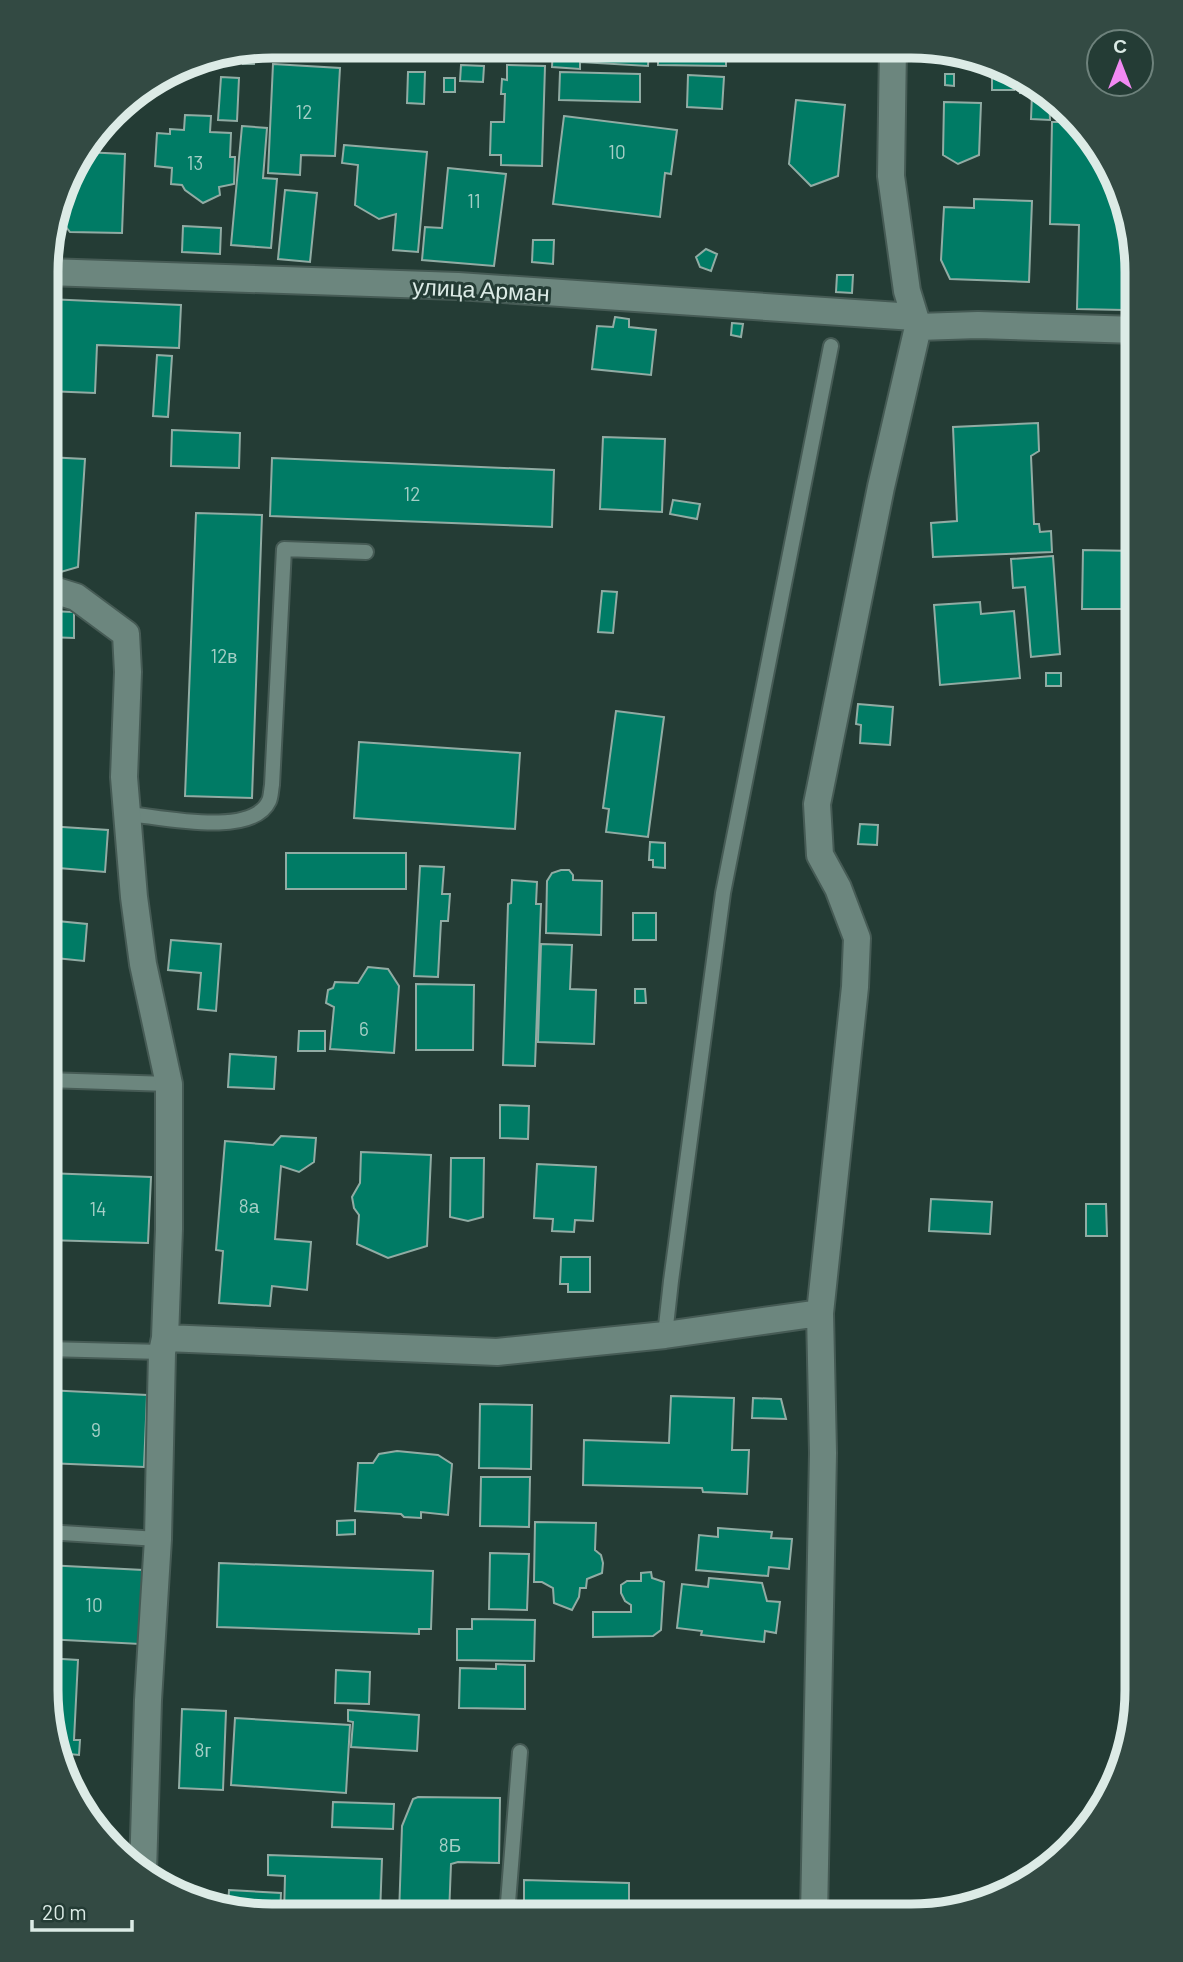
<svg xmlns="http://www.w3.org/2000/svg" width="1183" height="1962" viewBox="0 0 1183 1962" font-family="Barlow,sans-serif">
<style>
.building{fill:#007b65;stroke:#91aca4;stroke-width:2}
.lines{fill:none;stroke-linecap:round;stroke-linejoin:round}
.service-casing{stroke:#465b55;stroke-width:18}
.minor-casing{stroke:#465b55;stroke-width:30}
.service{stroke:#6c867e;stroke-width:14}
.minor{stroke:#6c867e;stroke-width:26}
.labels{text-anchor:middle;dominant-baseline:central;stroke-width:6;stroke-linejoin:round;paint-order:stroke}
.number-label{font-size:19px;fill:#a5cfc6}
.street-label{font-size:23px;fill:#dcebe6;stroke:#243c35}
.rim{fill:none;stroke:#dcebe6;stroke-width:9}
</style>
<rect width="100%" height="100%" fill="#243c35"/>
<path class="building" d="M321,46H346L345,56L321,55Z
M465,46H544V57L465,53Z
M553,46L649,47L648,66L580,62V69L552,67Z
M658,47H726V66L658,65Z
M244,53H255L254,64H243Z
M273,64L340,68L335,156L301,155L300,175L268,173Z
M461,65L484,66L483,82L460,81Z
M507,65L545,66L542,166L501,165V155H490L491,122H504L505,94H501L502,79L507,80Z
M408,72H425L424,104L407,103Z
M560,72L640,74V102L559,100Z
M945,74H954V86L945,85Z
M688,75L724,77L722,109L687,107Z
M221,77L239,78L237,121L218,120Z
M992,77H1014V90H992Z
M444,78H455V92H444Z
M1020,80L1049,92L1050,120L1031,119L1032,93H1020Z
M142,89L141,106L120,105L122,102Z
M796,100L845,105L838,176L811,186L789,164Z
M944,102L981,103L979,155L958,164L943,155Z
M185,115L211,116L210,132L231,133L230,157H235L234,184L219,187L220,195L203,203L185,190L182,185L171,184L172,168L155,166L157,133L170,134V129L184,130Z
M564,116L677,130L671,174L665,173L660,217L553,204Z
M1052,122H1072L1120,185L1129,227H1125L1124,310L1077,309L1079,225L1050,224Z
M242,126L267,128L263,178L277,179L271,248L231,245Z
M344,145L427,152L418,252L393,250L396,214L379,219L355,205L358,165L342,163Z
M84,152L125,154L122,233L70,232L58,217L59,204L69,171Z
M448,168L506,174L494,266L422,260L425,227L442,228Z
M285,190L317,193L310,262L278,259Z
M974,199L1032,201L1029,282L950,279L941,260L944,207L974,208Z
M183,226L221,228L220,254L182,252Z
M533,240H554L553,264L532,262Z
M706,249L717,254L711,271L700,267L696,257Z
M837,275H853L852,293L836,292Z
M47,299L181,305L179,348L97,345L95,393L47,391Z
M615,317L629,319V327L656,330L651,375L592,369L597,326L613,327Z
M732,323L743,324L741,337L731,335Z
M157,355L172,356L168,417L153,416Z
M1038,423L1039,451L1031,456L1034,524H1039L1040,532L1051,531L1052,552L933,557L931,523L957,521L953,427Z
M172,430L240,433L239,468L171,466Z
M603,437L665,439L662,512L600,509Z
M47,457L85,459L78,567L47,576Z
M272,458L554,470L552,527L270,516Z
M673,500L700,504L697,519L670,514Z
M196,513L262,515L252,798L185,796Z
M1083,550L1137,551V609H1082Z
M1053,556L1060,654L1031,657L1025,587L1013,588L1011,559Z
M602,591L617,592L613,633L598,632Z
M980,602L981,614L1014,611L1020,678L940,685L934,605Z
M47,611L74,612V638L47,637Z
M1046,673H1061V686H1046Z
M858,704L893,707L890,745L860,743L861,725L856,724Z
M616,711L664,717L648,837L606,832L609,809L603,808Z
M359,742L520,753L515,829L354,818Z
M860,824L878,825L877,845L858,844Z
M47,826L108,830L105,872L47,867Z
M650,842L665,843V868L653,867V860H649Z
M286,853H406V889H286Z
M420,866L444,867L442,894H450L448,921H441L438,977L414,976Z
M561,870H569L573,875V880L602,881L601,935L546,933L547,881L552,873Z
M512,880L537,882L536,904H541L535,1066L503,1065L508,904L511,903Z
M633,913H656V940H633Z
M47,920L87,924L84,961L46,957Z
M171,940L221,944L216,1011L198,1009L201,973L168,970Z
M541,944L572,945L570,989L596,990L594,1044L538,1042Z
M368,967L388,969L399,986L394,1053L330,1049L334,1007L326,1003L328,990L333,988L335,982L358,983Z
M416,984L474,985L473,1050H416Z
M635,989H645L646,1003H635Z
M299,1031H325V1051H298Z
M230,1054L276,1057L274,1089L228,1087Z
M500,1105L529,1106L528,1139L500,1138Z
M281,1136L316,1138L314,1162L299,1172L281,1166L275,1239L311,1242L307,1290L272,1286L270,1306L219,1303L223,1251L216,1250L225,1141L273,1145Z
M361,1152L431,1155L427,1246L388,1258L357,1244L359,1215L354,1208L352,1197L360,1183Z
M451,1158H484L483,1217L468,1221L450,1217Z
M537,1164L596,1167L593,1221L575,1220L574,1232L552,1231L553,1219L534,1218Z
M46,1173L151,1177L148,1243L46,1240Z
M931,1199L992,1202L990,1234L929,1231Z
M1086,1204H1106L1107,1236H1086Z
M561,1257H590V1292H568V1284H560Z
M46,1390L147,1395L144,1467L46,1463Z
M671,1396L734,1398L732,1450H749L747,1494L703,1492L702,1488L583,1485L584,1440L669,1443Z
M753,1398L781,1399L786,1419L752,1418Z
M480,1404L532,1405L531,1469L479,1468Z
M397,1451L438,1455L452,1464L448,1515L421,1512V1518L404,1517L401,1514L355,1511L358,1463H373L379,1454Z
M481,1477H530L529,1527L480,1526Z
M355,1520V1534L337,1535V1521Z
M535,1522L596,1523L595,1550L601,1555L603,1563L602,1573L587,1579L586,1588H580L579,1597L572,1610L554,1603L553,1588L542,1582H534Z
M718,1528L772,1532L771,1538L792,1539L789,1569L769,1567L768,1576L696,1570L699,1535L718,1537Z
M490,1553L529,1554L527,1610L489,1609Z
M219,1563L433,1571L431,1629H419V1634L217,1627Z
M46,1565L143,1570L140,1644L46,1639Z
M651,1572L652,1578L664,1582L661,1630L653,1636L593,1637V1612H631V1605L625,1601L621,1593V1585L627,1581H641V1573Z
M709,1578L762,1583L767,1601L780,1602L776,1633L765,1631L764,1642L701,1635L702,1631L677,1628L682,1584L708,1587Z
M472,1619L535,1620L534,1661L457,1660V1629H472Z
M46,1658L78,1660L74,1740H80L79,1755L58,1753L46,1691Z
M496,1664L525,1665V1709L459,1708L460,1668L496,1669Z
M336,1670L370,1672L369,1704L335,1703Z
M182,1709L226,1711L223,1790L179,1788Z
M348,1710L419,1715L417,1751L351,1747L353,1722L348,1721Z
M235,1718L350,1725L346,1793L231,1785Z
M418,1797L500,1798L499,1863L458,1862L451,1864L449,1915H399L402,1826L413,1799Z
M333,1802L394,1804L393,1829L332,1827Z
M268,1855L382,1859L380,1915H284L285,1876L268,1875Z
M524,1880L629,1883V1916L524,1913Z
M229,1890L281,1893L280,1915H242L228,1909Z"/>
<g class="lines">
<g class="service-casing">
<path id="service" d="M129,814C161,817 252,838 269,801C271,797 271,790 272,785L284,549L366,552
M46,1080L169,1084
M665,1335L671,1281L723,893L831,346
M46,1349L162,1352
M46,1532L158,1539
M507,1915L520,1752"/>
</g>
<g class="minor-casing">
<path id="minor" d="M47,272L458,286L914,317
M918,327L978,325L1137,330
M47,588L76,597L126,634L128,672L124,777L134,897L143,964L169,1084V1229L165,1338L162,1352L158,1539L148,1700L143,1873
M165,1338L497,1352L665,1335L820,1313
M814,1916L823,1453L820,1313L855,987L857,938L838,888L820,855L817,804L881,487L918,327L907,291L891,176L893,47"/>
</g>
<use href="#service" class="service"/>
<use href="#minor" class="minor"/>
</g>
<g class="labels">
<g class="number-label">
<text x="304" y="111">12</text>
<text x="617" y="151">10</text>
<text x="195" y="162">13</text>
<text x="474" y="200">11</text>
<text x="412" y="493">12</text>
<text x="224" y="655">12в</text>
<text x="364" y="1028">6</text>
<text x="249" y="1205">8а</text>
<text x="98" y="1208">14</text>
<text x="96" y="1429">9</text>
<text x="94" y="1604">10</text>
<text x="203" y="1749">8г</text>
<text x="450" y="1844">8Б</text>
</g>
<g class="street-label">
<text transform="translate(481 289) rotate(3)">улица Арман</text>
</g>
</g>
<path d="M0 0H1183V1962H0ZM272 58H911A214 214 0 0 1 1125 272V1690A214 214 0 0 1 911 1904H272A214 214 0 0 1 58 1690V272A214 214 0 0 1 272 58Z" fill="#334a43" fill-rule="evenodd"/>
<path class="rim" d="M272 58H911A214 214 0 0 1 1125 272V1690A214 214 0 0 1 911 1904H272A214 214 0 0 1 58 1690V272A214 214 0 0 1 272 58Z"/>
<g transform="translate(1120 63)"><circle r="33" fill="#243c35" stroke="#6e827c" stroke-width="2"/>
<path d="M0-5L12 26L0 18L-12 26Z" fill="#f28af3"/>
<text y="-10" font-size="19" font-weight="bold" text-anchor="middle" fill="#dcebe6">С</text>
</g>
<path d="M32 1920v10h100v-10" fill="none" stroke="#dcebe6" stroke-width="3.5"/>
<text x="42" y="1920" font-size="21" fill="#dcebe6" stroke="#243c35" stroke-width="5" paint-order="stroke">20 m</text>
</svg>
